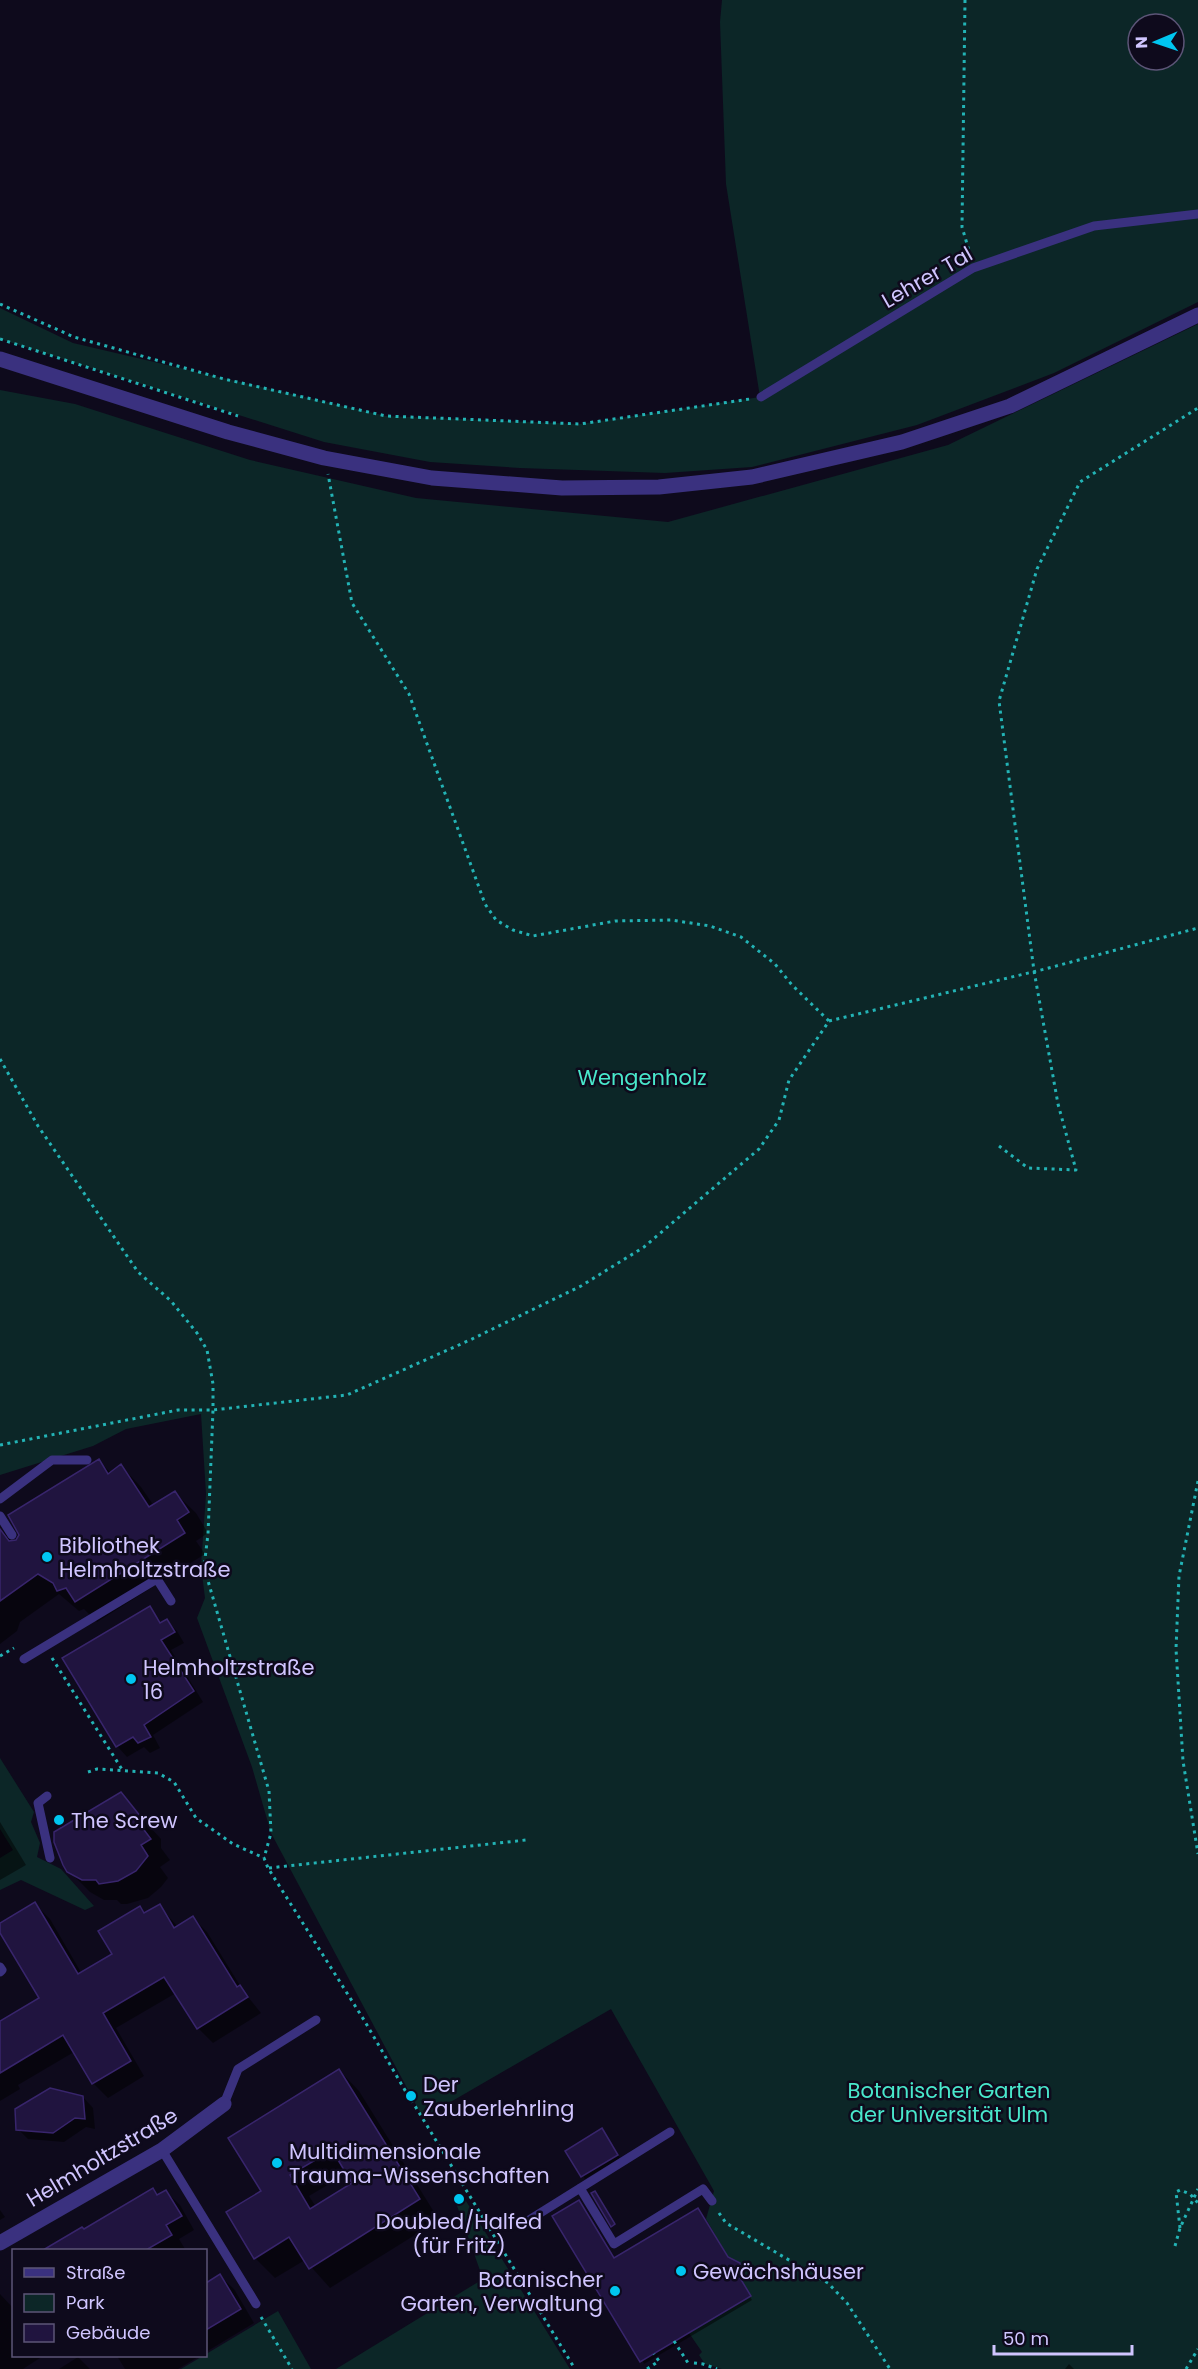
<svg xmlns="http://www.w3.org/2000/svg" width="1198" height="2369" viewBox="0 0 1198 2369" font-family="Poppins,sans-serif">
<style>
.green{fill:#0c2627;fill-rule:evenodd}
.shadow{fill:#0007;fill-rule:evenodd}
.building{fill:#20143f;stroke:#38256c;stroke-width:1.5;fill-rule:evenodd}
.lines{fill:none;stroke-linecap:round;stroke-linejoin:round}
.path{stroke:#23b3b5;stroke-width:3;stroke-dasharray:3 4.5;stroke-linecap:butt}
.service{stroke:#3a317f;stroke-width:9}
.minor{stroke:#3a317f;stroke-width:15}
.tertiary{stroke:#3a317f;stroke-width:15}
.poi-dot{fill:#00c6f0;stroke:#0e0a1c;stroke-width:2}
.labels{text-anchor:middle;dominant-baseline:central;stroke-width:5;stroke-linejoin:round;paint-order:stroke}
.street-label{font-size:21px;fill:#d0c5ff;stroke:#0e0a1c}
.park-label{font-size:21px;fill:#49e7cb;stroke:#0e0a1c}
.poi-label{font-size:21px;fill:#d0c5ff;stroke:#0e0a1c;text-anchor:start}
</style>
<rect width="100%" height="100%" fill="#0e0a1c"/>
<path class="green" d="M722,0H1198V302L1054,373L917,425L752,467L665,473L520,468L430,462L324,442L0,339V308L73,343L386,416L580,424L760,397L726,184L720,22ZM1138,24H1174V60H1138Z
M1198,324V2369H722L705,2364L699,2355L702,2352L689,2333L750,2296L740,2278V2263L728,2257L706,2219L714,2191L611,2009L423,2118L271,1833L252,1767L197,1618L205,1598L201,1566L206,1494L201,1414L126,1429L93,1446L0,1475V390L75,404L250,460L416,498L668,522L948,445Z
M0,1758L34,1812L31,1822L40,1843L37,1857L61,1869L94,1906L85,1910L21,1880L0,1890V1858L13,1850L0,1829Z
M461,2193L570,2369H336L483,2279L455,2200Z
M278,2311L311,2369H181Z"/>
<path class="shadow" d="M99,1461L111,1473L121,1466L141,1487L154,1506L175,1493L196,1513L208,1533L196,1541L205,1554L97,1622L84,1609L79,1611L59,1594L20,1622L17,1631L0,1644V1528L14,1543Z
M149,1608L162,1623L166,1620L177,1631L184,1643L171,1650L203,1702L153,1735L160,1748L150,1753L144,1747L127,1757L117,1746Z
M120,1794L161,1839V1848L170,1860L160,1867L168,1878L161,1887L148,1898L127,1904H121L117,1900H104L90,1892L69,1871Z
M0,1822L26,1865L0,1880Z
M35,1904L50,1919L82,1974L114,1955L140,1908L146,1913L159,1906L178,1927L193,1918L207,1932L244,1992L261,2013L213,2043L198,2028L176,1993L116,2028L144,2076L108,2098L93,2083L74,2052L18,2085L20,2089L0,2101V2023L41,1999L0,1930V1925Z
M339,2070L359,2091L439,2220L330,2288L305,2260L275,2278L255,2258L263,2191ZM348,2173L354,2184L316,2207L309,2196Z
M83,2097L93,2108L95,2129L86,2127L64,2142L28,2139L18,2129Z
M604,2133L620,2158L585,2179L567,2151Z
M153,2190L159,2196L166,2192L180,2205L194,2230L179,2239L185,2249L60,2250L56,2244L84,2231Z
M579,2202L614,2259L698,2210L729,2260L742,2268V2282L752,2300L644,2364Z
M0,2210L5,2217L0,2220Z
M220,2276L234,2289L254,2323L206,2352V2283Z
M0,2294L14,2309V2356H43L23,2369H0Z
M117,2356H200L178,2369H125Z
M78,2357L90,2369H59Z
M1069,2364L1074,2369H1065Z"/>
<path class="building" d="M99,1459L108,1474L121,1464L149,1507L175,1491L189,1512L177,1520L185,1533L75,1602L66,1588L57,1591L53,1583L38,1574L0,1601V1529L9,1541L16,1540L19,1535L8,1515Z
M150,1606L160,1623L167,1619L175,1632L161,1640L194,1691L144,1725L151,1737L138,1743L133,1737L116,1747L62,1658Z
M121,1792L141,1817V1826L151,1839L141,1845L148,1856L136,1871L118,1881L99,1884L96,1880H82L67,1872L63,1865L54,1842V1832Z
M35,1902L78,1974L112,1954L98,1931L140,1906L144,1913L160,1904L174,1928L193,1916L237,1987L240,1985L248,1997L197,2029L164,1977L103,2013L131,2061L92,2084L63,2035L0,2073V2021L39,1998L0,1933V1923Z
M339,2069L420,2199L309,2269L289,2237L254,2259L226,2212L261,2191L228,2138ZM332,2150L352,2183L310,2209L290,2175Z
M50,2088L83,2096L85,2119L75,2118L53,2133L16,2130L15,2109Z
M602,2128L618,2155L581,2177L565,2151Z
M153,2188L157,2195L166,2190L182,2216L166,2225L172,2235L146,2250H43L82,2227L84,2229Z
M595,2191L615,2224L611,2227L591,2193Z
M579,2200L614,2258L698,2208L728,2257L740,2263V2278L751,2296L640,2362L552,2216Z
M220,2274L241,2309L206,2330V2283Z"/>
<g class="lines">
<path class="path" d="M965,0L962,227L970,254
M0,304L74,337L224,379L386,416L580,424L750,399
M0,339L238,416
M829,1021L1045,969L1198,928
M0,1059L38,1126L138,1272L171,1301L197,1333L207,1350L213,1384V1410L208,1534L204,1567L269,1791L271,1833L264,1858
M999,1146L1028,1168L1076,1170L1058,1104L1034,971L999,701L1037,569L1080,482L1198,408
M0,1445L178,1410H213L347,1395L470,1340L581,1286L644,1247L759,1149L779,1120L789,1080L829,1021L792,985L775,964L741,937L710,926L671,920L615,921L533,936L513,930L496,920L485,904L409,694L352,603L328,474
M1198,1481L1179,1576L1176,1649L1183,1761L1198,1854
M0,1656L14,1648
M52,1658L123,1771
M88,1772L97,1769L158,1773L174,1782L196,1818L233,1844L264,1858L268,1868L364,2020L406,2092L407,2098L412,2101L575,2369
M269,1868L526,1840
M719,2213L726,2223L828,2283L847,2303L890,2369
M1180,2228L1176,2192L1180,2190L1190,2194L1198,2203
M1175,2246L1180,2228L1198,2189
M261,2317L292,2369
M674,2341L690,2366
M694,2363L703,2364L717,2369
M647,2369L659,2361L654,2354
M1186,2369L1198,2349"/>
<path class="service" d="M761,397L973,268L1094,226L1198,214
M0,1499L52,1460H87
M0,1516L12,1535
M24,1659L157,1579L171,1601
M47,1796L38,1803L50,1858
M0,1967L2,1970L0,1972
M224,2104L238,2069L316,2020
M162,2150L256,2304
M580,2188L614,2244L703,2189L712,2201
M529,2220L670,2132"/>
<path class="minor" d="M0,2243L162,2150L224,2104"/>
<path class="tertiary" d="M0,359L228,432L324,458L432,478L562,488L659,487L752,477L902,442L1010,406L1198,315"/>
</g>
<g class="poi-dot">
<circle cx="47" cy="1557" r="6"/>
<circle cx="131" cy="1679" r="6"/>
<circle cx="59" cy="1820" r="6"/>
<circle cx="411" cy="2096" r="6"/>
<circle cx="277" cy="2163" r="6"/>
<circle cx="459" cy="2199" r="6"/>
<circle cx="681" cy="2271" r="6"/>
<circle cx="615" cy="2291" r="6"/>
</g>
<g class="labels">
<g class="street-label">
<text transform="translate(927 277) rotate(-30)">Lehrer Tal</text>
<text transform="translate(102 2157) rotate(-31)">Helmholtzstraße</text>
</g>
<g class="park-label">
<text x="642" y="1077">Wengenholz</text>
<text x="949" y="2090">Botanischer Garten<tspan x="949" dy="24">der Universität Ulm</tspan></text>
</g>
<g class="poi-label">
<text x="59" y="1545">Bibliothek<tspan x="59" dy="24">Helmholtzstraße</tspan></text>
<text x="143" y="1667">Helmholtzstraße<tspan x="143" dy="24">16</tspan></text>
<text x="71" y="1820">The Screw</text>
<text x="423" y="2084">Der<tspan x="423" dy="24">Zauberlehrling</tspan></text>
<text x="289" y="2151">Multidimensionale<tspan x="289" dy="24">Trauma-Wissenschaften</tspan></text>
<text x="459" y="2221" text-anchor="middle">Doubled/Halfed<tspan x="459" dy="24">(für Fritz)</tspan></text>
<text x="693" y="2271">Gewächshäuser</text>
<text x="603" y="2279" text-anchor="end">Botanischer<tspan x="603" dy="24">Garten, Verwaltung</tspan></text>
</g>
</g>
<rect x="12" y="2249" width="195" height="108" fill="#0e0a1c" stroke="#5c5577" stroke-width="1.5"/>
<rect x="24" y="2268" width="30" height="9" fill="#3a317f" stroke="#5c5577" stroke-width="1.5"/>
<text x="66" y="2279" font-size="18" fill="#d0c5ff">Straße</text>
<rect x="24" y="2294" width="30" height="18" fill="#0c2627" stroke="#5c5577" stroke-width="1.5"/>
<text x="66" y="2309" font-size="18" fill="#d0c5ff">Park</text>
<rect x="24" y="2324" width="30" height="18" fill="#20143f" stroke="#5c5577" stroke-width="1.5"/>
<text x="66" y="2339" font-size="18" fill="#d0c5ff">Gebäude</text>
<g transform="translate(1156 42) rotate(268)"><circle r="28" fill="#0e0a1c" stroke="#5c5577" stroke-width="1.5"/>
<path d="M0-4.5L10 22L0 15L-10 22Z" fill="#00c6f0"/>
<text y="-9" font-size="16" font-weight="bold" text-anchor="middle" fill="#d0c5ff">N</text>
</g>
<path d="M994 2345v9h138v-9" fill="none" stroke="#d0c5ff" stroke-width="3"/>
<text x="1003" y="2345" font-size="18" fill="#d0c5ff" stroke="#0e0a1c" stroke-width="4.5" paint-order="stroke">50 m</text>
</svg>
